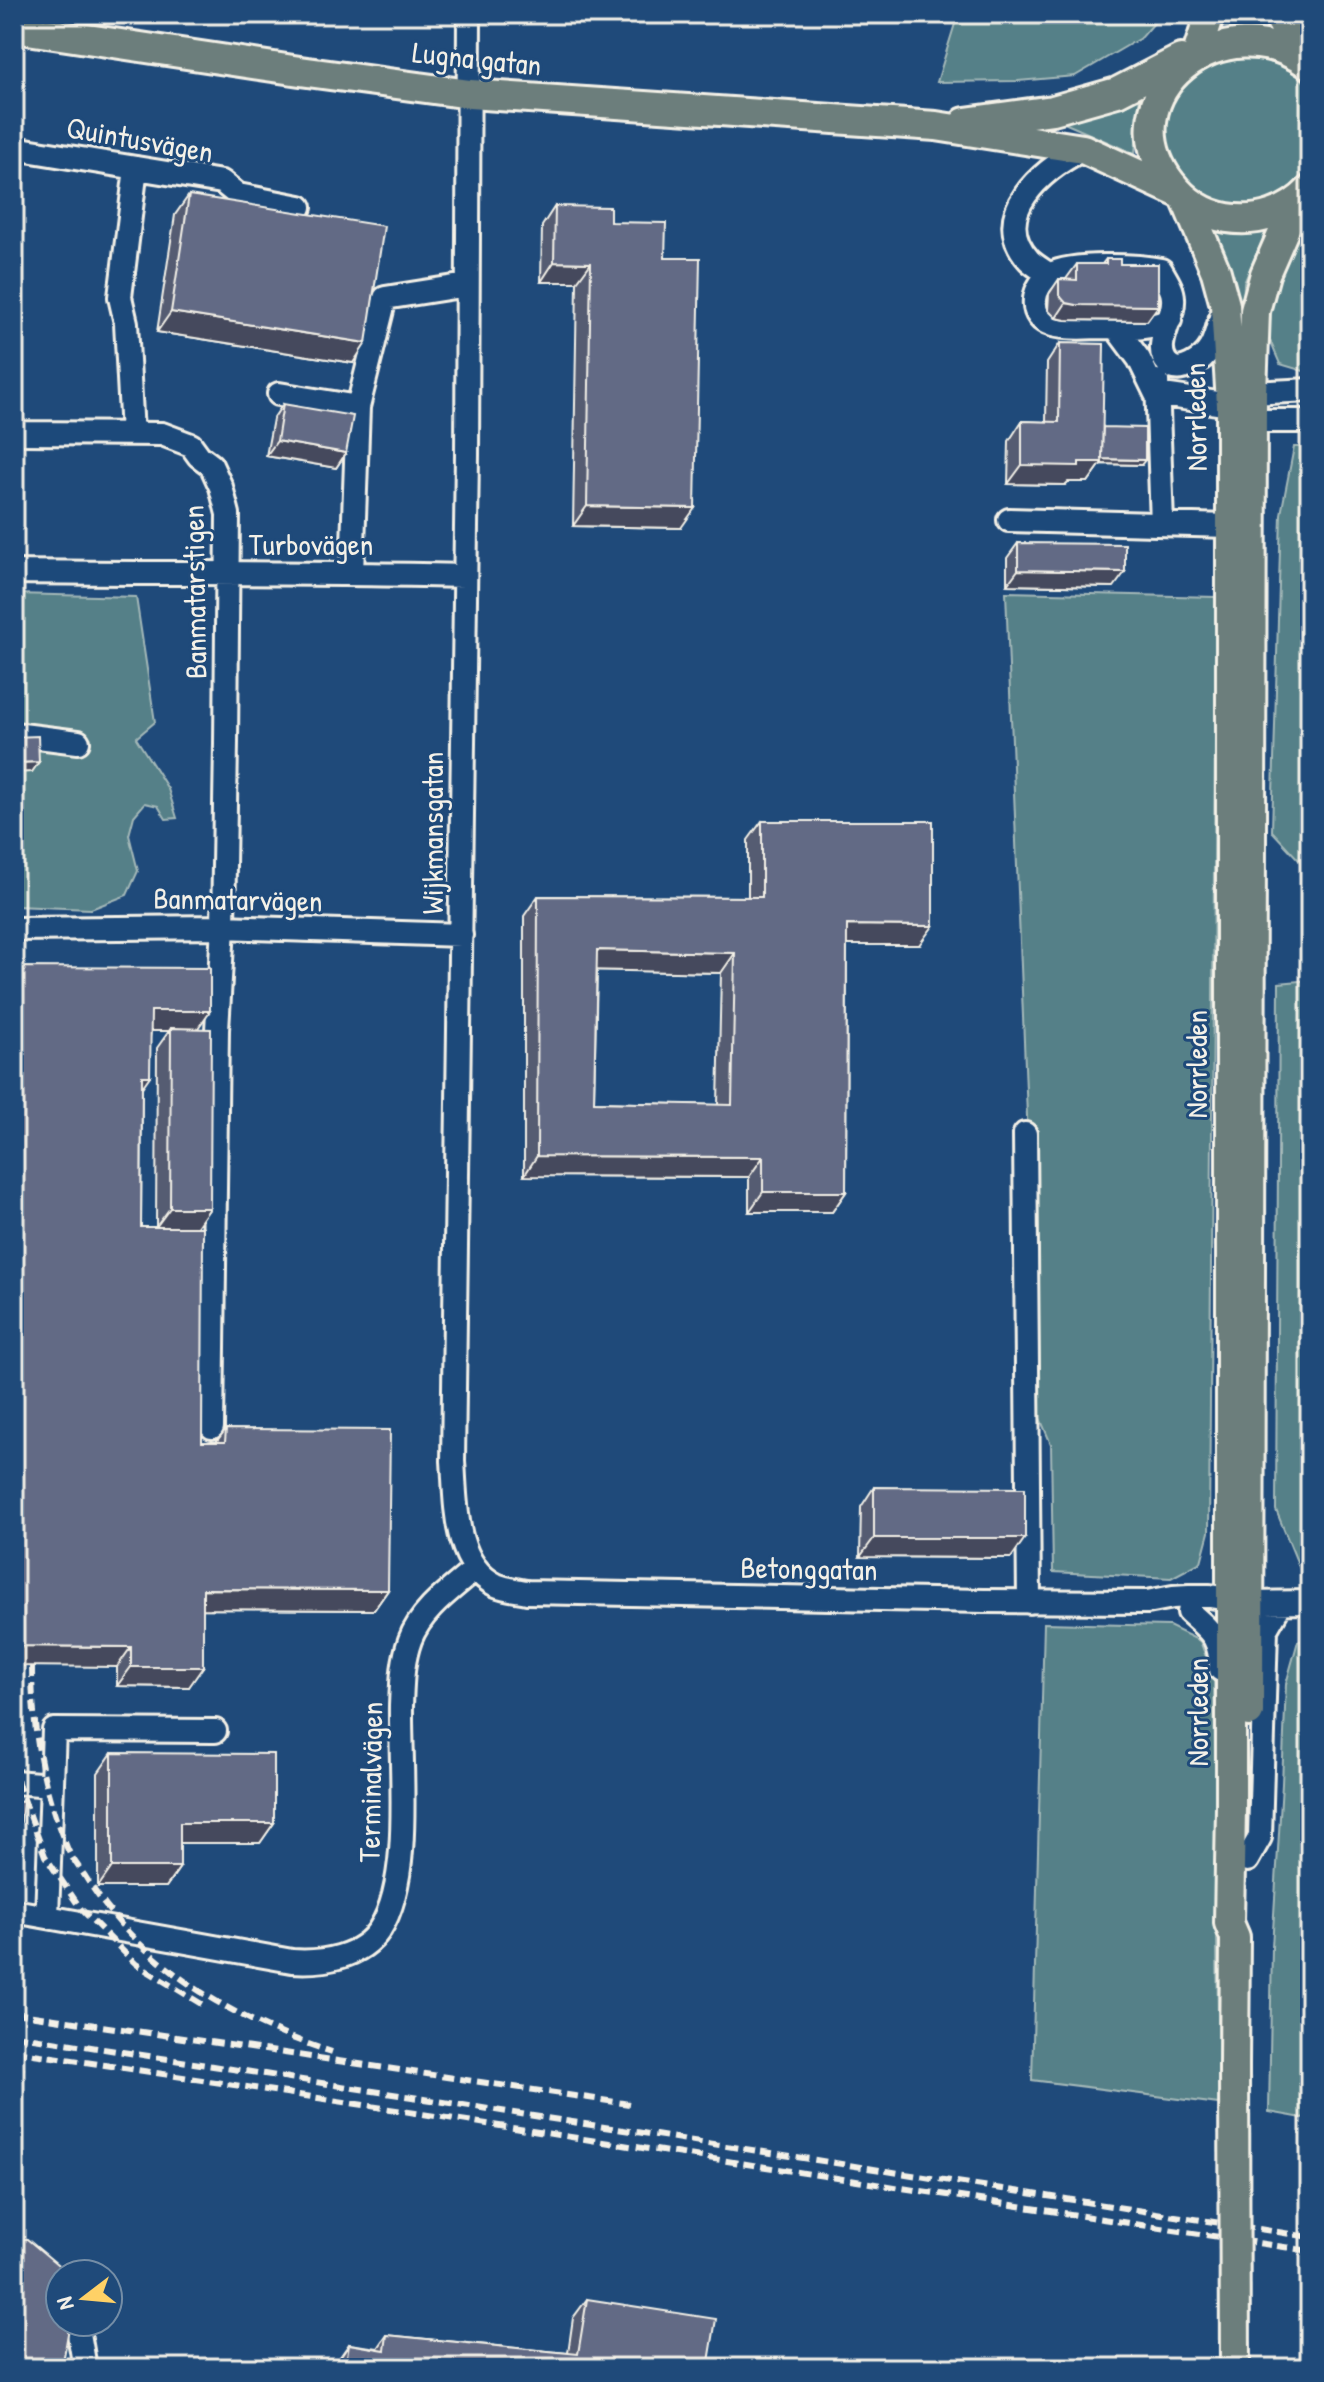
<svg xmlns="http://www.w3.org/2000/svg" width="1324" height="2382" viewBox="0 0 1324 2382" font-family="'Patrick Hand',sans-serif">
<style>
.green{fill:#548088;stroke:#a4b8b8;stroke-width:2}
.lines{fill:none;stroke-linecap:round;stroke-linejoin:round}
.minor-casing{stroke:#f4f1e8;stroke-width:28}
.major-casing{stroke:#f4f1e8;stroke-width:34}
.minor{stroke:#1f4a7a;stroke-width:22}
.major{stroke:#6c7e7c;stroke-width:28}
.rail{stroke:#f4f1e8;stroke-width:6;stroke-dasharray:12 6;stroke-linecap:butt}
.major-bridge-casing{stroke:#f4f1e8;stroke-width:34;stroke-linecap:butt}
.major-bridge{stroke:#6c7e7c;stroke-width:28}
.wall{fill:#545b72;stroke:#f4f1e8;stroke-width:2;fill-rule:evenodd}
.shaded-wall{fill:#454a5d;stroke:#f4f1e8;stroke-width:2}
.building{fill:#626a85;stroke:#f4f1e8;stroke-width:2;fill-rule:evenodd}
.labels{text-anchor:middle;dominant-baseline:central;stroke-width:6;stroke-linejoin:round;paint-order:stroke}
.street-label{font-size:30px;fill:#f4f1e8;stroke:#1f4a7a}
</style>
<rect width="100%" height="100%" fill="#1f4a7a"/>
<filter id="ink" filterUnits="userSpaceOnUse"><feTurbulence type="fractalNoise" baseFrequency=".0125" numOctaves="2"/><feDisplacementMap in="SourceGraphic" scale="16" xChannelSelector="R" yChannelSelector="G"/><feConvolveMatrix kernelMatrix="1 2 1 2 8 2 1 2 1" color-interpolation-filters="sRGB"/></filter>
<g filter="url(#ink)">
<path class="green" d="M958,14H1162L1142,37L1075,76L1018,81L937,82Z
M1221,14H1262L1267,26L1215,27Z
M1242,47L1292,67L1310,89V162L1304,173L1285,193L1257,205L1230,206L1203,198L1181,181L1166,158L1164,102L1177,77Z
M1140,93L1135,154L1062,122Z
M1310,216V372H1307L1280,364L1268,336L1271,287L1291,239Z
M1267,229L1244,283L1241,367L1211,231Z
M1294,447H1310V872L1272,831L1281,514Z
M1006,592L1216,597L1209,1532L1201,1562L1171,1578L1053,1572L1051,1444L1034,1404L1035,1316Z
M14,594L136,597L155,722L136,738L168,789L177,818L166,819L158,806L145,803L134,816L129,835L138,871L127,895L91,909L14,906Z
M1310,980V1579H1304L1276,1510L1279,983Z
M1044,1623L1169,1626L1200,1641L1214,1678L1219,2104L1032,2080Z
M1310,1640V2113L1302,2118L1269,2112L1272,1947L1282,1784L1286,1684L1298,1641Z"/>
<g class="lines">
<g class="minor-casing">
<path id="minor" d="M469,14L467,455L453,1461C456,1501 453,1564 496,1585C505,1589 517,1590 527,1592L984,1601L1147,1602L1173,1597L1189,1596H1210L1251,1603L1310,1602
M14,148L222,182L238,195L300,207
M1050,275C1043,270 1035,266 1029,260C987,214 1044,169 1083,149
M1170,320C1147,330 1127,328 1103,327C1080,327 1031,335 1035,299C1036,289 1043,279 1051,274C1072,263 1137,265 1161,270C1166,279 1173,289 1173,298C1175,319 1151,346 1168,364C1175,371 1183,369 1191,365C1214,354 1215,336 1222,314
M1116,328L1139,359L1156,394L1231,405L1252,421H1310
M1157,381L1162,524
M279,394L358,407L352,573
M1239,400L1252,393L1310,390
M358,407L385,298L467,285
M14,430L21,433L162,434L191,445L199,456L211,465L221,487L228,514L226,743L223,927L217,1030L212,1427
M132,434L126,323L120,297L136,168
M1009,520L1230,526
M14,572C164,574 314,572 464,576
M14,734L78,742
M14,929L223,927L461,935
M1025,1134L1029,1602
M1189,1612C1213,1633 1220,1638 1221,1670
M14,1782L52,1785
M1247,1860L1260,1837L1266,1629L1281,1603
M14,1911L292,1961C322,1963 361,1958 380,1929C413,1877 400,1768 401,1706C402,1683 402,1662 410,1640C421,1610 452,1589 475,1569
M47,1916L54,1730L215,1731
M77,2322L85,2368"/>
</g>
<g class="major-casing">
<path id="major" d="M1277,14L1301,56
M14,28L300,71L470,94L936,126L1083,149L1179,193
M1199,48L1210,14
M1310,65C1225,0 1104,94 1171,183C1185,201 1204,214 1227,218C1258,223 1288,213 1310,190
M965,122L1053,110L1117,92L1181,59
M1185,198L1216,272L1225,305L1231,405V1807L1229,1923L1235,1937L1234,2066
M1249,1712L1252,393L1255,311L1265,274L1296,203"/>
</g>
<use href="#minor" class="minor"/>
<use href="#major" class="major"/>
<path class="rail" d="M32,1666C32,1727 42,1788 66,1845C70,1856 78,1866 85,1876C140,1966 234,2021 332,2052
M14,1762L18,1783L45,1856L81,1909L136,1964L203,2005
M14,2013L629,2104
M14,2035L1310,2237
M14,2051L1310,2251
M14,2069L24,2071"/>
<g class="major-bridge-casing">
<path id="major-bridge" d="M1234,2066L1235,2368"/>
</g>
<use href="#major-bridge" class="major-bridge"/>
</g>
<path class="wall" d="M189,195L353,363L157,332L175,215Z
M555,206L610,222L665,258L681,528L573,526L577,282H541L542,226Z
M1106,259L1120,264L1158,306L1147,321L1066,320L1056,318L1048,310L1049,294L1059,279H1066L1077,264H1102Z
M1060,343L1103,427L1141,465L1101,464L1088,482H1068L1065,485L1008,484L1009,441L1022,421L1046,422L1047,363Z
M283,404L346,453L336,468L266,456L273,419Z
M1018,543L1114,587L1007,585V558Z
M762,821L919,945H847L846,1192L832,1212H749V1177L524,1176V916L538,896L748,897V840ZM597,970L721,973L718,1105L594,1102Z
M14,967L198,1028L210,1208L196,1227L202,1442H216L226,1429L388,1590L374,1610L203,1609L189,1687L117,1686V1667ZM151,1031H169L157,1048L156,1227H141L142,1088Z
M874,1487L1011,1558L860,1557L861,1507Z
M112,1753L274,1823L260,1843H180V1867L166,1887H98V1773Z
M587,2299L708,2368H334L335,2364L349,2344L378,2348L387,2335L568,2353L573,2318Z"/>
<path class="shaded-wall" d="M554,262L591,263L577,282H541Z
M1066,303L1158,306L1147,321L1066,320L1056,318Z
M171,312L366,343L353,363L157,332Z
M277,441L346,453L336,468L266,456Z
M1092,459L1145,460L1141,465L1101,464L1088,482H1068L1065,485L1008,484L1022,465L1079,462Z
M587,506L695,508L681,528L573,526Z
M1018,570L1125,572L1114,587L1007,585Z
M39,762L32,772L14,773V763Z
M847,925L933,926L919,945H833Z
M597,950L735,953L721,973L583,970Z
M151,1011H210L196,1031L171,1028L169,1031H137Z
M142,1076H150L136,1096Z
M537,1156L763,1157L749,1177L524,1176Z
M763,1192H846L832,1212H749Z
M170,1208H210L196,1228L156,1227Z
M874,1538H1025L1011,1558L860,1557Z
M203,1589L388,1590L374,1610L189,1609Z
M14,1646L131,1647L117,1667L14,1666Z
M131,1667H203L189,1687L117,1686Z
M180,1823H274L260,1843H166Z
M112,1867H180L166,1887H98Z"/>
<path class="building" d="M189,195L384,226L366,343L171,312Z
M555,206L610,207V222L666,223L665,258H700L695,508L587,506L591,263L554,262Z
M1106,259H1120V264H1158V306L1076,305L1066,303L1059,295V279L1077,280V264H1106Z
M1060,343L1104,344L1102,462H1079V466L1022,465V421L1059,422Z
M283,404L353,416L346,453L277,441Z
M1103,427L1145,428V460L1102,459Z
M1018,543L1125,544V572L1018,570Z
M38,736L39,762L14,763V737Z
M762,821H933V926L847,925L846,1192H763V1157L537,1156L538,896L762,897ZM597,950L735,953L732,1105L594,1102Z
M14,967L210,968V1011H151L150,1076H142L141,1227H203L202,1442H225L226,1429L390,1430L388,1590L203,1589V1667H131V1647L14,1646Z
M171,1028L211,1029L210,1208H170Z
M874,1487L1025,1488V1538H874Z
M112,1753L274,1754V1823H180V1867H112Z
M14,1801L23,1802L18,1849L14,1848Z
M14,2238L27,2239L69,2274H60V2322H70L62,2368H14Z
M587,2299L716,2319L708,2368H345L349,2344L385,2350L387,2335L578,2354Z"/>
</g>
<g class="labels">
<g class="street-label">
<text transform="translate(477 58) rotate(6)">Lugna gatan</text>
<text transform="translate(140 139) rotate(10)">Quintusvägen</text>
<text transform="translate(1195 417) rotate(-91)">Norrleden</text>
<text x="311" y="544">Turbovägen</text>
<text transform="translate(194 592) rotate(-91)">Banmatarstigen</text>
<text transform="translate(432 833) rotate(-90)">Wijkmansgatan</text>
<text transform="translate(238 899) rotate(1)">Banmatarvägen</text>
<text transform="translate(1196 1064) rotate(-90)">Norrleden</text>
<text transform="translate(809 1568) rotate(1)">Betonggatan</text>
<text transform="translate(1197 1712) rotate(-90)">Norrleden</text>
<text transform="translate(370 1782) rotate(-89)">Terminalvägen</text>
</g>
</g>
<rect width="1324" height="2382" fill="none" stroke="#1f4a7a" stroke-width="48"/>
<rect x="24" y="24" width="1276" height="2334" fill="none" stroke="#f4f1e8" stroke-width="3" filter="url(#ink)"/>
<g transform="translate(84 2298) rotate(254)"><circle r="38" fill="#1f4a7a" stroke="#748da6" stroke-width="2"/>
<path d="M0-6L14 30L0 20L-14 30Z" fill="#ffd166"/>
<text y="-12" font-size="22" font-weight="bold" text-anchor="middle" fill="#f4f1e8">N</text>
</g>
</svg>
